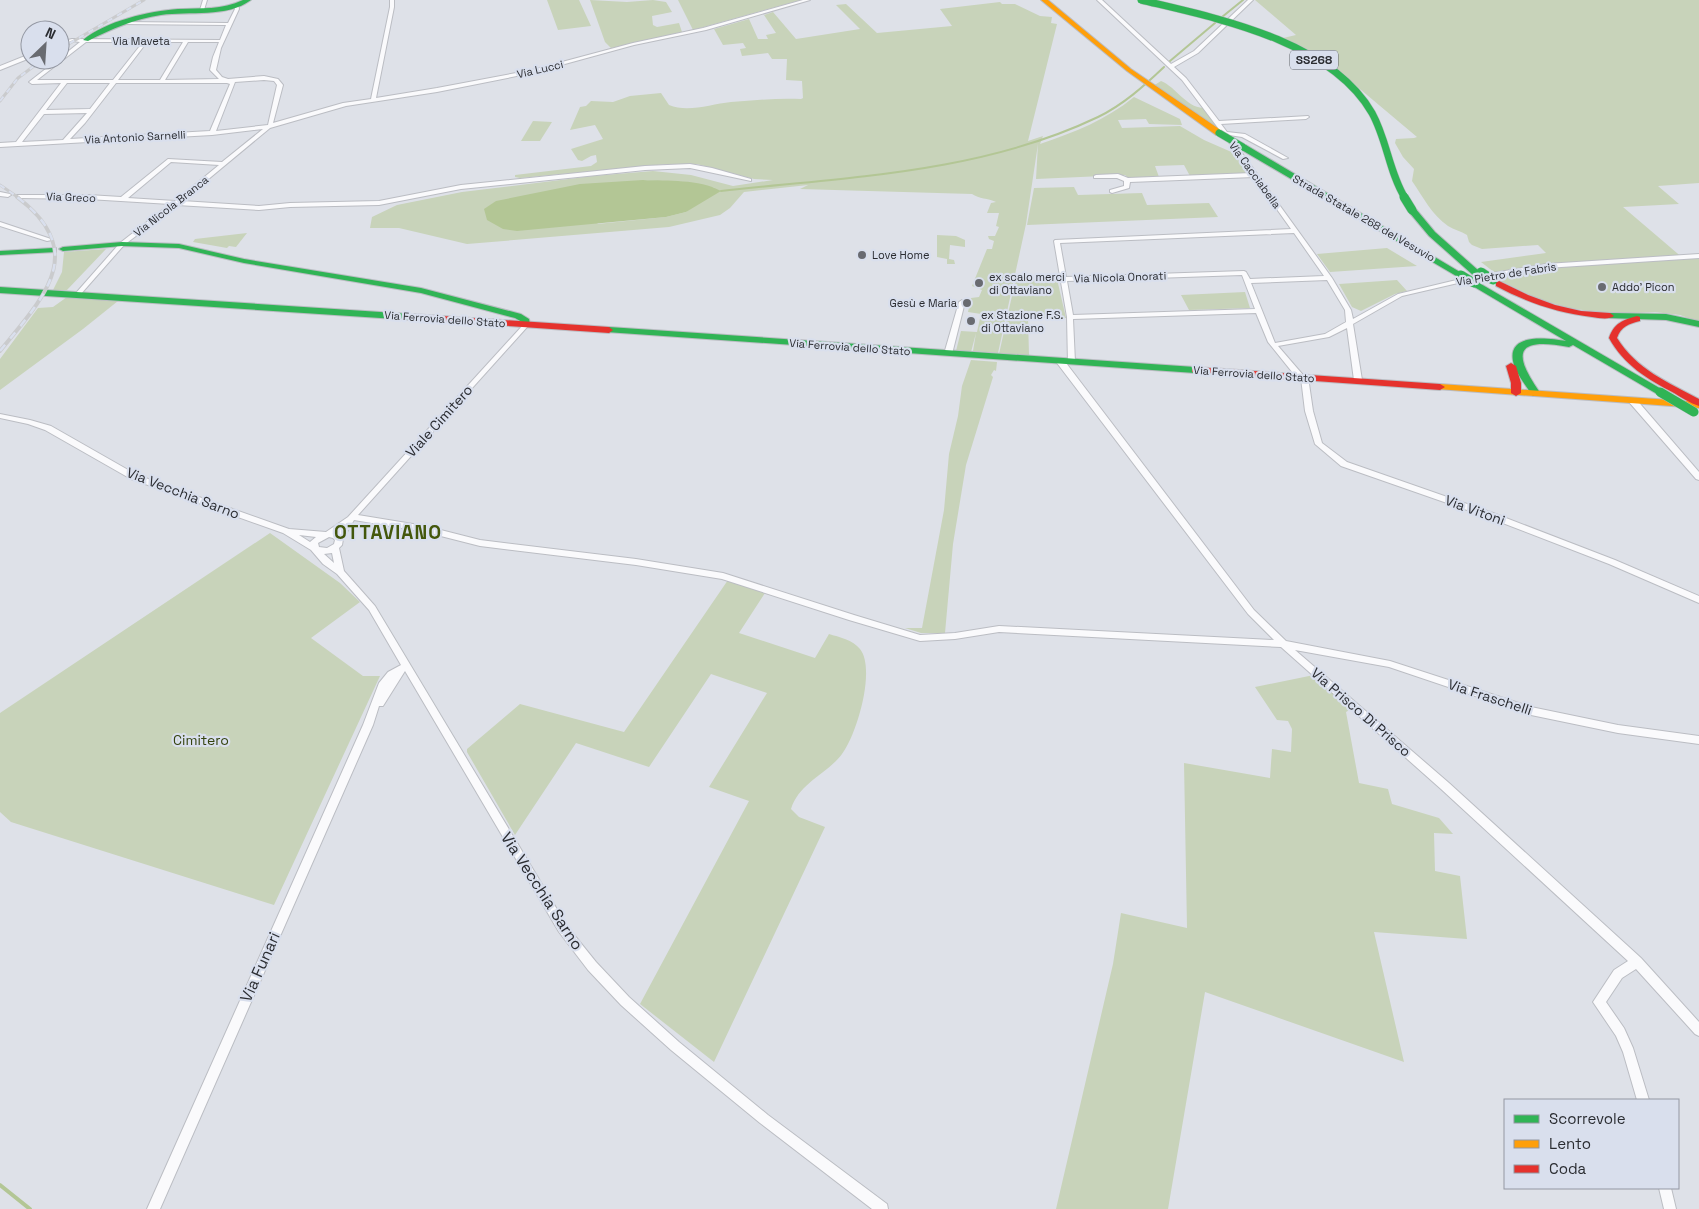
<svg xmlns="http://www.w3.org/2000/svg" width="1699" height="1209" viewBox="0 0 1699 1209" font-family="'Space Grotesk',sans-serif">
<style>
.green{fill:#c8d3ba;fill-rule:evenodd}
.water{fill:#b3c695}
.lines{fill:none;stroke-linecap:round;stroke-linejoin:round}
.stream-far1{stroke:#b3c695;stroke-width:2}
.stream{stroke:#b3c695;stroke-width:4}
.street-casing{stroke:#bbbdc3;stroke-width:2}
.fast-casing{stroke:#bbbdc3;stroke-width:2}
.slow-casing{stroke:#bbbdc3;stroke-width:2}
.jam-casing{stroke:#bbbdc3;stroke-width:2}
.street{fill:#fafafc;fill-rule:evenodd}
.fast{fill:#30b455;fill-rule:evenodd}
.slow{fill:#ff9f0a;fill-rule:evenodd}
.jam{fill:#e5322d;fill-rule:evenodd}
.rail-far1-casing{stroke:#cacbcd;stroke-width:3}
.rail-casing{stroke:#cacbcd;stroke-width:4}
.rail-far1{stroke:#d9dfed;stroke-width:2;stroke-dasharray:5.5;stroke-linecap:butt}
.rail{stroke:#d9dfed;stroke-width:2.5;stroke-dasharray:8;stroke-linecap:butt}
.fast-bridge-far1-casing{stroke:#bbbdc3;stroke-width:8;stroke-linecap:butt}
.fast-bridge-casing{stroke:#bbbdc3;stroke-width:10;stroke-linecap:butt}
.fast-bridge-far1{stroke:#30b455;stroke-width:7}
.fast-bridge{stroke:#30b455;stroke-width:9}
.poi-dot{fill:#696b71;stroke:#d9dfed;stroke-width:2}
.labels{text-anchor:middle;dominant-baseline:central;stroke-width:4.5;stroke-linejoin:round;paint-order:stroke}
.far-street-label{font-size:11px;fill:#2a2c31;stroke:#d9dfed}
.far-poi-label{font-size:11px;fill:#2a2c31;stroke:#d9dfed;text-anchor:start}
.shield{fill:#d9dfed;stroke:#5e6269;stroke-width:1}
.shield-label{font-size:12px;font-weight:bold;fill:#2a2c31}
.street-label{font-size:14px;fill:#2a2c31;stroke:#d9dfed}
.park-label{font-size:14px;fill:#34430e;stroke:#d9dfed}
.near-street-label{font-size:16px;fill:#2a2c31;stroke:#d9dfed}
.district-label{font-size:19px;font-weight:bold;letter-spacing:1px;fill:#43570b;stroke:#d9dfed}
</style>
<rect width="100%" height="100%" fill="#dee1e8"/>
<path class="green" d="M547,0H579L591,26L558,30Z
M590,0L627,2L653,0L666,2L672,12L652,16L653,25L657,27L679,23L682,32L611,48L605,42Z
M678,0H801L693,30Z
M1255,0H1699V183L1658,186L1679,204L1623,207L1684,259L1699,258V322L1680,315L1655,312L1610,314L1569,308L1538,299L1495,278L1499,276L1481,262L1546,253L1538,245L1482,249L1472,245L1469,242L1467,235C1461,231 1454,230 1448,226C1432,215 1423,197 1412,181L1414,169L1403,157L1395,143L1396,139L1414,138L1417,137L1323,58H1317L1279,39L1296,35Z
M1000,2L1002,4H1015L1040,16L1052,17L1051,23L1057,24L1028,141L1043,136L1040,144C1075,132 1106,120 1134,97L1180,119L1182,125L1149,124L1146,119L1118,120L1122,128L1180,126L1204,140L1236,154L1251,174L1190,176L1184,165L1155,166L1159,177L1128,178L1125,175L1036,179L1038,144L1026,224L998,353L973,351L976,333L971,352L956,351L961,331L977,332L981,314L968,312L971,298L979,297L982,290L972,286L987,249H992L994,241L989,239L988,236H995L999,227L996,226L999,213H987L991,203L996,202C988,198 979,199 972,194L800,189L808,185L744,192L730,208L720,215L669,227L467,244L399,228H370L372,217L397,205L462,192L593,176L653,171L691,175L733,186L773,180L754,179L697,164H668L520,178L515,177V175L591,166L597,162L596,155L591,156L582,161L578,160L571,149L603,139L595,125L570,130L580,107L586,106L591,101L613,102L630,96L661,93L669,105C688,113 711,104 731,102C755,100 778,98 801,99L803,98L802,81L786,80L787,59H772L768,53L742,56L740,49L746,48L743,43L723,45L714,29L749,19L758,39H768L766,35L776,33L764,15L773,12L796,39L860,29L836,5L846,4L877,33L952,26L940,9ZM643,180L689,183L715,188L686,212L666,217L597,224Z
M1161,81C1176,87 1186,107 1203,108L1221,131L1153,86Z
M533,121L552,122L540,141H521Z
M1074,187L1078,195L1142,193L1147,205L1209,203L1218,217L1027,225L1034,188Z
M247,233L236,247L229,246L227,248L193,242L195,239Z
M937,235L956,236L965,240V247L950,245L949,259L954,260L955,264H947V259L937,257Z
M1387,248L1417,266L1330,272L1317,254Z
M106,249L67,290H53L62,272L64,252Z
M1016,278L1057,279L1066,318H1028L1029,355L999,354Z
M1397,280L1407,291L1395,294L1361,311L1352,307L1339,284Z
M1245,292L1250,308L1189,310L1181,295Z
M67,297L118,301L83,329L0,390V359L38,308L53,307Z
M971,360L997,362L996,371L994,370L991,375L993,377L966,465L953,544L945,633H921L905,628H922L944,510L949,454L958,416L962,386Z
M270,533L340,583L360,602L311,638L363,676H380L274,905L11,822L0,812V713Z
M728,580L765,593L739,633L815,658L829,634C839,637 853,640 860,649C876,669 857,734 842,754C827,774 799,783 791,809L799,817L825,827L714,1062L640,1004L749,801L709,787L767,693L711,674L649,767L576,743L515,835L467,752V749L520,704L624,732Z
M1314,675L1351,709L1346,712L1359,783L1388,789L1392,804L1439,818L1453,834L1434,833L1435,871L1460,876L1467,939L1374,932L1404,1062L1205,992L1168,1209H1056L1113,964L1121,913L1187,928L1184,763L1270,778L1272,749L1291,752L1292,729L1288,721L1277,720L1255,687Z"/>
<path class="water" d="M643,180C667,181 699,179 721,191L686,212L666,217L517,231L503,229L487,220L484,209L496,201L580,184Z"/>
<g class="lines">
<path class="stream-far1" d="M1222,17L1243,0
M1170,61L1215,23
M721,191C848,177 981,173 1098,117C1123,105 1144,86 1164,67"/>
<path class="stream" d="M0,1185L30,1209"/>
<g class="street-casing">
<path id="street" d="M203,0H207L204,10L202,11L200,10Z
M390,0H394V7L376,98L437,88L532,70L633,43L703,28L803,0H810L706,30L634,45L532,73L437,92L346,106L270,128L182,201L259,206L290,203L379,201L461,185L645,166L690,164L712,168L751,179V181L690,168L645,170L461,189L379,205L290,207L259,210L177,205L124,245L80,295H76V293L120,243L170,204L88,199L19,198L16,196L17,195H88L121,197L168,159L222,162L263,129L212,135L0,147V143L16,142L61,83L32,84L29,82L57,60H60V58L80,42L72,41L60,45V42L72,39L220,40L226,25L121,24L119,23L121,22L228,23L235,9L234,6L238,5L239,9L221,48L216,70L222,77L228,79L264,76L278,79L283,85L273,123L343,103L371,99L390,7ZM86,42H143L113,80H37ZM147,42H183L160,80H118ZM188,42H219L213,57L210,70L219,79L165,80ZM264,80L274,81L277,85L268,125L216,131L235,82ZM67,83H110L90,109L46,110ZM116,83H227L230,84L210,131L70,139L85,123ZM87,113L63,140L22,142L44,114ZM171,162L219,165L175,201L128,198Z
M1097,0H1102L1171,64L1194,51L1248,0H1253L1198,53L1174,67L1186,78L1219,121L1308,116L1309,117L1306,119L1221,124L1227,132L1245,134L1288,158L1283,159L1242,137L1229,135L1332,278L1351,310L1353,319L1398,294L1469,277L1472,279L1471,280L1402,296L1353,324L1362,380L1361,382H1355L1354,380L1347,328L1329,337L1278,346L1303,375L1308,377L1313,411L1322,443L1347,462L1493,513L1615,560L1699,596V603L1609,564L1487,517L1341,466L1315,444L1305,411L1301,378H1297L1268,342L1256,313L1073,319L1075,362L1071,364H1068L1067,317L1054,241L1055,240L1291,229L1254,177L1130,182L1129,188L1112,193L1110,192V190L1124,186V181L1117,178H1094V176L1096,175L1118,174L1128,178L1252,173L1182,80ZM1294,233L1324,276L1250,279L1246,272L1244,271L1066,277L1060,243ZM1242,275L1255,309L1073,315L1067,281ZM1327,280L1345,310L1346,322L1325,334L1275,343L1251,283Z
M30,54V58L0,70V66Z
M0,192L10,194L11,195L8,197L0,196Z
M0,222L51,239L52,240L47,241L0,226Z
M1699,254V258L1546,268L1487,278L1484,276L1487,274L1546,264Z
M962,300L965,302L952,354L950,355H946L944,354L959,302Z
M526,323L528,324V326L358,515L425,526L480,540L636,559L723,573L854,615L920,635L955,633L999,626L1274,640L1248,614L1057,363L1056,361L1060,359H1063L1254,610L1286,641L1390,661L1531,707L1618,725L1699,736V744L1618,733L1531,715L1389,667L1295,650L1449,783L1641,958L1699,1022V1036L1695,1034L1636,969L1622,978L1606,1002L1624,1028L1633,1048L1649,1100H1637L1623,1052L1616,1036L1593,1002L1614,970L1628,961L1441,789L1281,647L999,632L955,639L920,641L849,620L722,579L636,565L480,546L425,532L354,520L343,539L342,545L339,548L344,571L375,606L567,926L596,962L629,997L679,1042L768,1115L887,1204L888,1209H872L760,1123L671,1050L621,1005L588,970L559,932L405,671L383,706H379L373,725L160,1209H147L363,725L379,683L388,672L401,665L369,610L337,574L323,564L311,550L283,533L131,479L45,430L28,424L0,418V414L30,420L51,426L137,475L289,529L326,532L348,517L524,324ZM299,535L316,537L310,542ZM329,537L333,538L335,540L334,544L327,548L319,547L318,543ZM332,553L334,563L324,554Z
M1629,398H1635L1699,472V480L1696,479L1629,402Z
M1659,1188H1671L1676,1209H1664Z"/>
</g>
<g class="fast-casing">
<path id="fast" d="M243,0H251C227,18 189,11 161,15C135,19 111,29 88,41L83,40C106,21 149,11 178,9C201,8 222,10 243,0Z
M1240,145H1246L1465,275L1464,277H1458L1240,149Z
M1409,208H1415L1435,232L1479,271V275H1473L1429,236L1409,212Z
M122,242L179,244L244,259L421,288L521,314L529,319L530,324L526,327L523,326L522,322L515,318L421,293L244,263L179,248L122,246L63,251L59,249L63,247Z
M53,248H56V252L0,255V251Z
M1474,280L1663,390L1665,392L1663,394H1657L1573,345L1569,347C1516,337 1511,352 1541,394L1539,396H1533C1526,386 1518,376 1514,365C1504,332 1547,338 1566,341L1471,285L1470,283Z
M0,287L411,314L415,317L411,320L0,293Z
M1610,313L1666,314L1699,321V327L1666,320L1607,318L1606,316Z
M609,327L1195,367L1200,370L1195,373L606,332V328Z"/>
</g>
<g class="slow-casing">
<path id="slow" d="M1041,0H1048L1131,69L1222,131V135H1216L1127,71Z
M1440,384L1699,402V408L1437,389V385Z"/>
</g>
<g class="jam-casing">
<path id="jam" d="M1499,281L1528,295L1555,305L1581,311L1610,313L1614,316C1609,320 1599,318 1592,317C1558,313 1526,302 1496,286V282Z
M411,314L609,327L613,330L609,333L408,319L407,317Z
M1637,316L1640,317V321C1629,324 1621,326 1617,338C1636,369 1669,383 1699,399V406C1690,403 1682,398 1674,393C1647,379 1624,365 1609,338C1614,323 1623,320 1637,316Z
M1511,363L1516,366L1521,383V393L1516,396L1511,393V383L1506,366Z
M1195,367L1440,384L1445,387L1440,390L1192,372V368Z"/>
</g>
<use href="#street" class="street"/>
<use href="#fast" class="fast"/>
<use href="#slow" class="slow"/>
<use href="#jam" class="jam"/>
<g class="rail-far1-casing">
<path id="rail-far1" d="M60,49L144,0
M0,101L18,78L42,60
M0,185L19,198"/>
</g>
<g class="rail-casing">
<path id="rail" d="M0,351C43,298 90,252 17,197"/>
</g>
<use href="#rail-far1" class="rail-far1"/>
<use href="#rail" class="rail"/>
<g class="fast-bridge-far1-casing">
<path id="fast-bridge-far1" d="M1141,0C1216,18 1330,40 1372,113C1387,140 1389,172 1405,198
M1219,133L1243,147"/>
</g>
<g class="fast-bridge-casing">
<path id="fast-bridge" d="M1404,197L1412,210
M1481,272L1493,280
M1461,275L1474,283
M1660,392L1694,412"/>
</g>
<use href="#fast-bridge-far1" class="fast-bridge-far1"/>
<use href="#fast-bridge" class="fast-bridge"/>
</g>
<g class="poi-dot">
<circle cx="862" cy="255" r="5"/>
<circle cx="979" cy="283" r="5"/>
<circle cx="1602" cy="287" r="5"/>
<circle cx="967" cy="303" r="5"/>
<circle cx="971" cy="321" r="5"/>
</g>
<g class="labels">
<g class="far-street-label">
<text x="141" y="41">Via Maveta</text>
<text transform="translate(540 69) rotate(-13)">Via Lucci</text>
<text transform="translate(135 137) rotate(-3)">Via Antonio Sarnelli</text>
<text transform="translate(1255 175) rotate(54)">Via Cacciabella</text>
<text transform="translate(71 197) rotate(2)">Via Greco</text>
<text transform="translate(171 206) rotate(-38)">Via Nicola Branca</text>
<text transform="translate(1364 218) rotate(30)">Strada Statale 268 del Vesuvio</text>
<text transform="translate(1506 274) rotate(-9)">Via Pietro de Fabris</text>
<text transform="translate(1120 277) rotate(-2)">Via Nicola Onorati</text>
<text transform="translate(445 319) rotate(4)">Via Ferrovia dello Stato</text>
<text transform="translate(850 347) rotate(4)">Via Ferrovia dello Stato</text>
<text transform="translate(1254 374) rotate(4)">Via Ferrovia dello Stato</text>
</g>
<g class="far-poi-label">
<text x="872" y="255">Love Home</text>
<text x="989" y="277">ex scalo merci<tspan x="989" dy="13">di Ottaviano</tspan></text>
<text x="1612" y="287">Addo' Picon</text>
<text x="957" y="303" text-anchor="end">Gesù e Maria</text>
<text x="981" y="315">ex Stazione F.S.<tspan x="981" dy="13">di Ottaviano</tspan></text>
</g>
<rect class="shield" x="1290" y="50.5" width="48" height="19" rx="4"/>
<g class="shield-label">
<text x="1314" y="60">SS268</text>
</g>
<g class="street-label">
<text transform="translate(439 421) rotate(-48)">Viale Cimitero</text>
<text transform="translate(183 493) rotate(21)">Via Vecchia Sarno</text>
<text transform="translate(1475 510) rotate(20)">Via Vitoni</text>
<text transform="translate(1490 697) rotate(18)">Via Fraschelli</text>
<text transform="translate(1361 712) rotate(41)">Via Prisco Di Prisco</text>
</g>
<g class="park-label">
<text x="201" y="740">Cimitero</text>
</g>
<g class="near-street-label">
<text transform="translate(542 891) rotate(57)">Via Vecchia Sarno</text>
<text transform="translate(260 967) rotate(-66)">Via Funari</text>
</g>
<g class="district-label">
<text x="388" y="532">OTTAVIANO</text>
</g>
</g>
<rect x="1504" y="1099" width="175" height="90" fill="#d9dfed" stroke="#9397a2"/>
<rect x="1514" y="1115" width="25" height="8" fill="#30b455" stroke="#9397a2"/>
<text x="1549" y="1124" font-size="15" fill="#2a2c31">Scorrevole</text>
<rect x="1514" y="1140" width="25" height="8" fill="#ff9f0a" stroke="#9397a2"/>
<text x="1549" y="1149" font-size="15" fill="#2a2c31">Lento</text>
<rect x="1514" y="1165" width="25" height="8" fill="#e5322d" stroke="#9397a2"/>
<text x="1549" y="1174" font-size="15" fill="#2a2c31">Coda</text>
<g transform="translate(45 45) rotate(25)"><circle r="24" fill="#d9dfed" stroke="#9397a2"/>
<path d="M0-4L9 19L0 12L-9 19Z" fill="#696b71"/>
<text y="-8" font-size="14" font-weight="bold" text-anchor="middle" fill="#2a2c31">N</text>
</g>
</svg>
